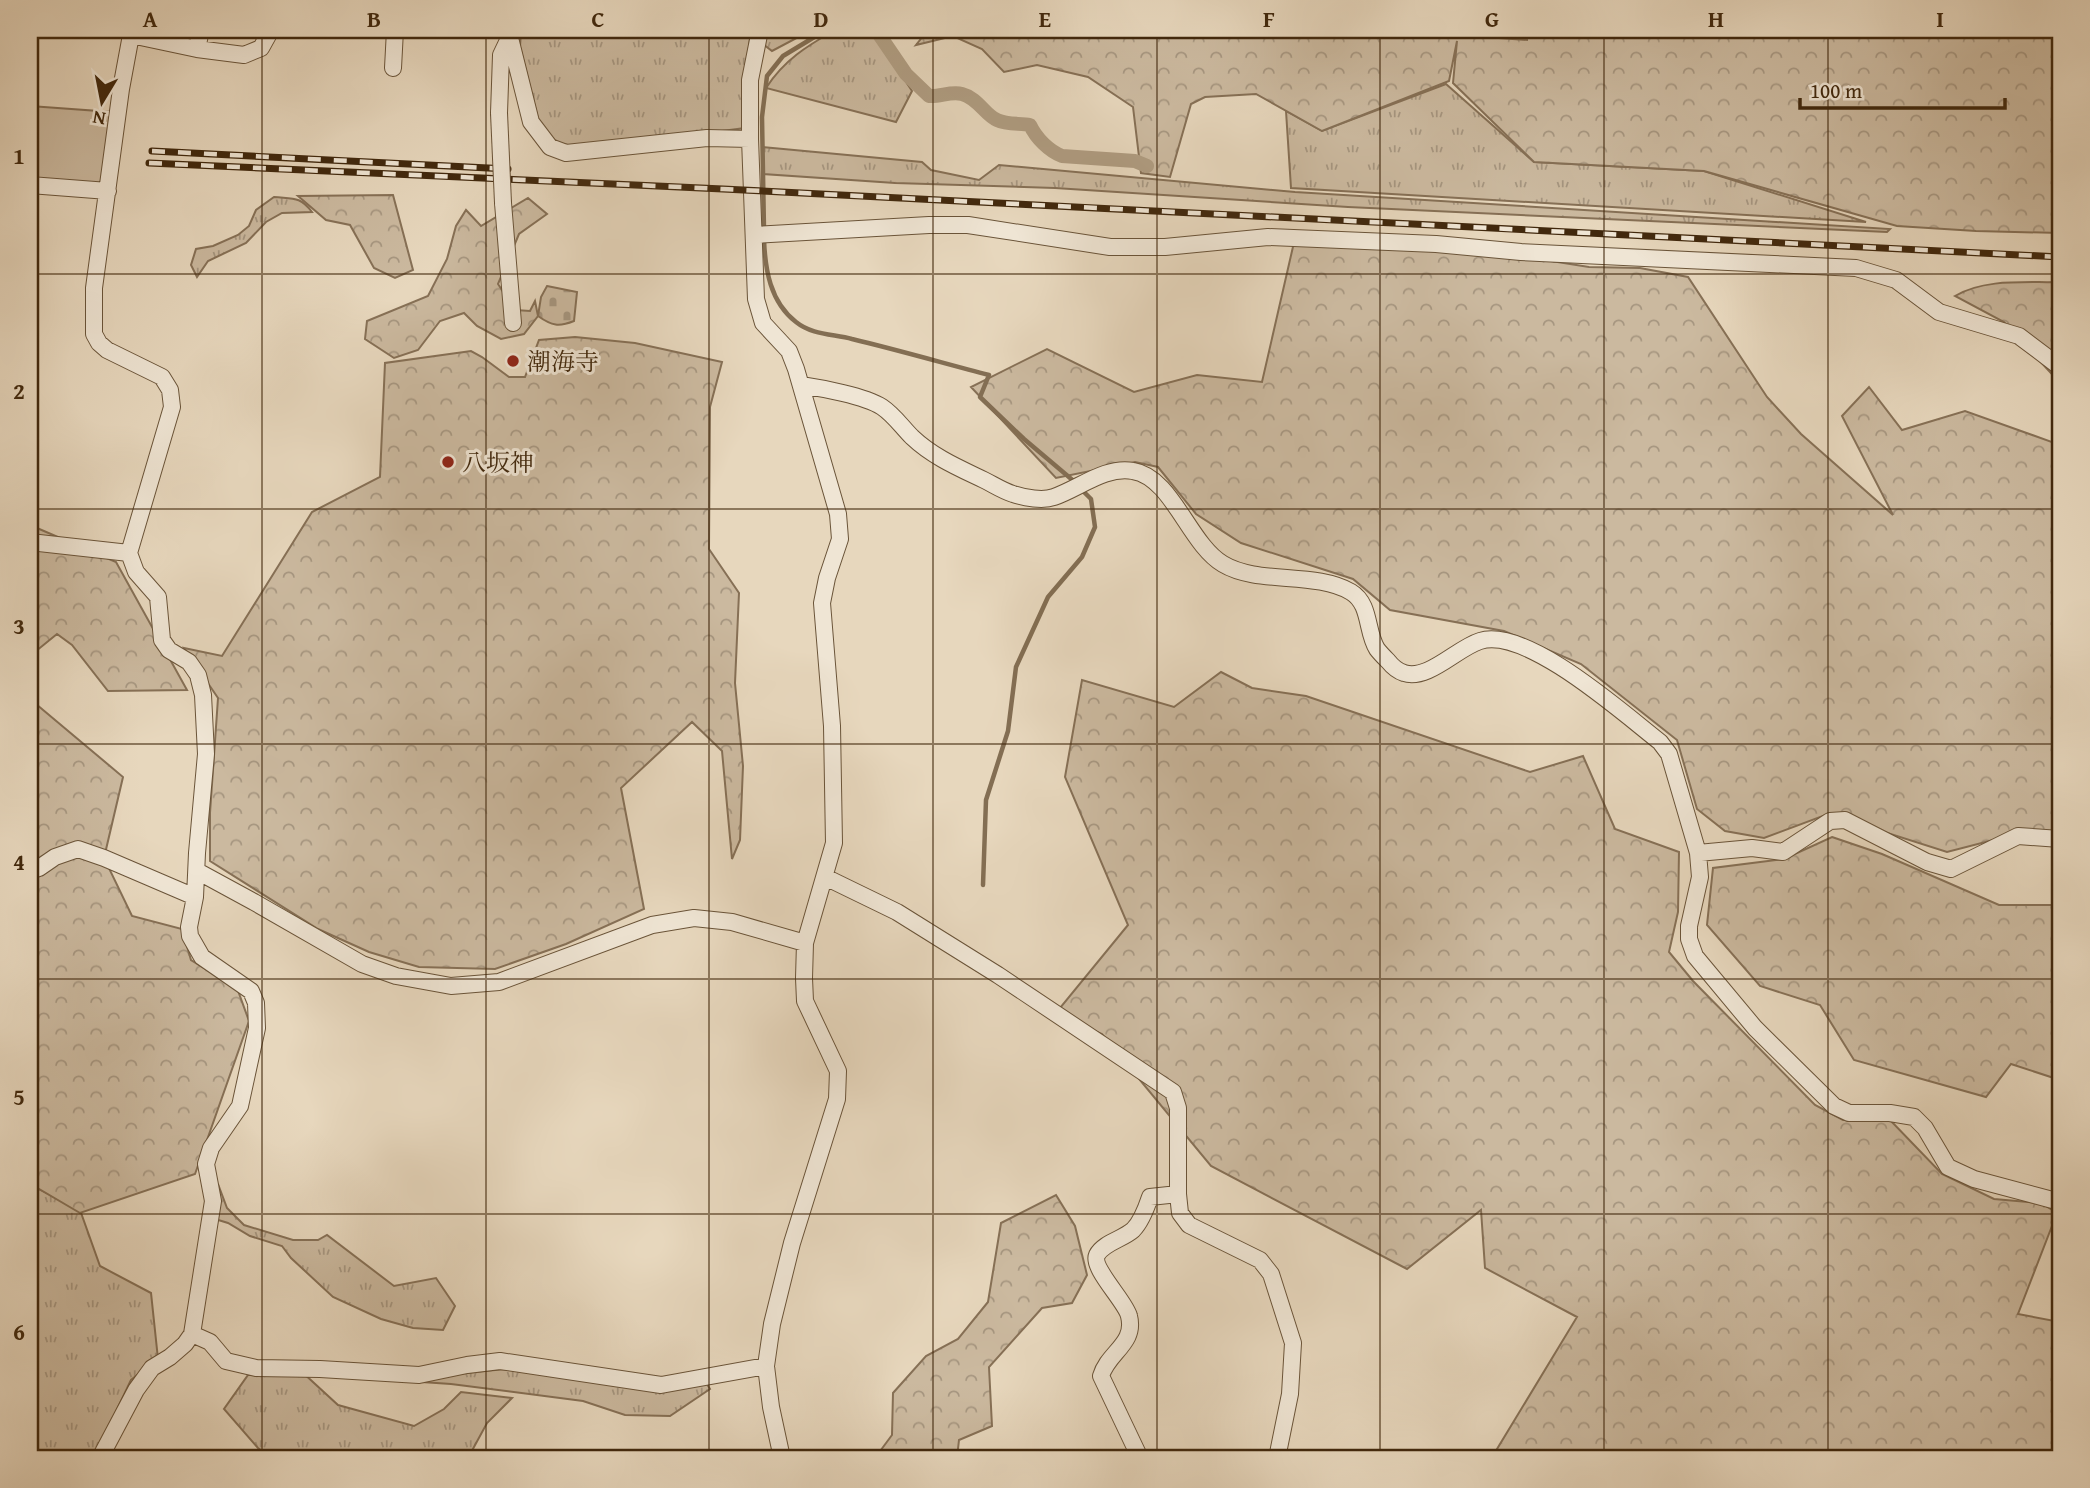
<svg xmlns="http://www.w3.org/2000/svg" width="2090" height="1488" viewBox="0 0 2090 1488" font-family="'Gentium Book Plus','Noto Serif JP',serif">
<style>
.grass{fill:url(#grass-tufts);stroke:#867056;stroke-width:2}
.forest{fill:url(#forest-crowns);stroke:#867056;stroke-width:2}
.cemetery{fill:url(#cemetery-stones);stroke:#867056;stroke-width:2}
.park{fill:#cbb99f;stroke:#867056;stroke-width:2}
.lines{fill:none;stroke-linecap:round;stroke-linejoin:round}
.stream{stroke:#836e53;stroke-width:4.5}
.canal{stroke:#af9c81;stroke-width:14}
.minor-casing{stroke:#6a5439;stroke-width:18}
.minor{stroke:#efe5d4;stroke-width:16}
.rail-casing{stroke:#41280d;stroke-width:7}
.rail{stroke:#efe5d4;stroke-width:4.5;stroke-dasharray:13;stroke-linecap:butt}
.minor-bridge-casing{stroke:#6a5439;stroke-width:18;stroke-linecap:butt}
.minor-bridge{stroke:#efe5d4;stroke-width:16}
.grid{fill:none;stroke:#41280d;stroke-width:2;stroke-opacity:0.55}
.poi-dot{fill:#8f2418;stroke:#efe5d4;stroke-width:2.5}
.labels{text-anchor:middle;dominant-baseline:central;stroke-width:6;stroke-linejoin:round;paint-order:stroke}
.poi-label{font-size:24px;fill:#41280d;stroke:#efe5d4;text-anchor:start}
.neatline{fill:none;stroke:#41280d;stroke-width:2.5}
.grid-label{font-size:23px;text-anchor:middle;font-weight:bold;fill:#41280d}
</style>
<defs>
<pattern id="grass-tufts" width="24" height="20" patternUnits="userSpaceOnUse" patternTransform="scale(1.75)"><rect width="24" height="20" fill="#cbb99f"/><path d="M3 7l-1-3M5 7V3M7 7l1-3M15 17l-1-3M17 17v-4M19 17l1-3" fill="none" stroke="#a69680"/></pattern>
<pattern id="forest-crowns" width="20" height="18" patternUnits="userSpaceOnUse" patternTransform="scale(1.75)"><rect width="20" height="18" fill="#cbb99f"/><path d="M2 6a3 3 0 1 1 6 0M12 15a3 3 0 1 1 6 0" fill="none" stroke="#a69680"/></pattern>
<pattern id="cemetery-stones" width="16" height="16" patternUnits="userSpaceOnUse" patternTransform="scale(1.75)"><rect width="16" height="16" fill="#cbb99f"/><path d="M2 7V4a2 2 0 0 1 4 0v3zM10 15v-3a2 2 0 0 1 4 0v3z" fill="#a69680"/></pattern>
</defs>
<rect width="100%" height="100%" fill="#e7d7bd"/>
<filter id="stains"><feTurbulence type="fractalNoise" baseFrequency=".00286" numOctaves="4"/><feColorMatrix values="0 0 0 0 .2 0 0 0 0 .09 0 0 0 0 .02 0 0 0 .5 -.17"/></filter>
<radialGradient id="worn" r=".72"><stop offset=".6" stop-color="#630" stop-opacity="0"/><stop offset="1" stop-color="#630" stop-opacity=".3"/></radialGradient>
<path class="grass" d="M521,30H573L585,37L618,30H693L698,34L751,30L746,71L745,128L598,147L560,145L540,127L520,47Z
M767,30H806L808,32L772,51L763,44Z
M835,30H872L912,91L896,122L766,88C784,60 807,46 835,30Z
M1446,84L1534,162L1704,171L1866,222L1291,188L1286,111L1322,131Z
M762,147L922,162L931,170L979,180L999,165L1295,192L1890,229L1887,232L1348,207L1055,188L895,183L763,174Z
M274,197C293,199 300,196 312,212L282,213L266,222L246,243L208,261L197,277L191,265L196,249L213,246L238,235L249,226L256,210Z
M218,1184L227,1208L244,1225L293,1240H318L327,1235L394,1286L436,1278L455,1306L443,1330L413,1328L381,1319L333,1297L291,1258L282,1246L250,1236L228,1223L215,1219Z
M30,1189H39L80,1210L100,1266L151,1293L158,1359L131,1380L94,1458H30Z
M505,1369L707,1384L710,1389L670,1416L625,1415L583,1401L451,1384L407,1381L406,1379Z
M301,1371L338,1405L414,1426L444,1409L461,1392L512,1398L487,1423L468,1458H272L258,1448L224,1409L248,1375Z"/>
<path class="forest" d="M928,30H1459V35L1527,40V30H2060V233L1976,231L1897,226L1704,171L1534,162L1453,83L1457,41L1449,81L1322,131L1256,94L1205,97L1191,104L1170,177L1141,173L1133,107L1088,77L1037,65L1004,72L982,49L953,36L916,45Z
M393,195L413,270L395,278L374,268L350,225L326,220L298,196Z
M528,198L547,214L519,234L498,284L515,310L530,311L535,301L538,316L524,334L501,339L477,326L464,313L440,321L418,350L394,358L365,339L367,321L428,296L447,259L456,226L466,210L481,226Z
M1295,238L1457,246L1589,267L1640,268L1688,277L1767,397L1801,434L1893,515L1842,416L1869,387L1902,430L1965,411L2052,442L2060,450V836L2032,830L1947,852L1828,814L1764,838L1725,831L1697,809L1677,740L1581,664L1504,631L1390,610L1353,579L1241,543L1196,514L1158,467L1135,462L1056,478L971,387L1047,349L1134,392L1197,375L1262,382Z
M2060,282V383L2004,322L1955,296C1985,278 2027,283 2060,282Z
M575,337L635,343L722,362L710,407L709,549L739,593L735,683L743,766L740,840L732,859L722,751L692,722L621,788L644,909L566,944L495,969L419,967L369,952L318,929L210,861V813L218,698L184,648L222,656L312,512L380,477L385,363L471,351L482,357L509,377H525L539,340Z
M30,525L116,562L187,690L108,691L72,645L57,634L30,656Z
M1221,672L1252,688L1306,696L1530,772L1583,756L1615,829L1679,852L1678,912L1669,952L1693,981L1815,1105L1843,1120L1891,1121L1942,1174L1994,1199L2041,1203L2057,1213L2018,1314L2060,1322V1458H1495L1494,1454L1577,1317L1485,1268L1481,1210L1407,1269L1211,1166L1102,1034L1055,1014L1128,925L1065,777L1082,680L1174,707Z
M30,699L123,777L104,858L132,916L182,929L191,960L237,988L249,1021L195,1174L80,1213L39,1189H30Z
M1832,837L1882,854L1999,905H2060V1080L2011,1064L1986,1097L1854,1060L1820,1005L1760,986L1707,925L1713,868L1784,859Z
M1056,1195L1075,1226L1087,1275L1072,1303L1042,1308L989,1367L992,1426L959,1440L957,1458H875L892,1435L893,1393L926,1356L958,1339L988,1302L1001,1223Z"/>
<path class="cemetery" d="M547,286L577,292L574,321C559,327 552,326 538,316L541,297Z"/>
<path class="park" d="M30,106L112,112L103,184L30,179Z"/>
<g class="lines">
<path class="stream" d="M764,230L762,117L767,76L783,56L826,30
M764,239C765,269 770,302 796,322C812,335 833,334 852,339C898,350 943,363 989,375L980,397L1024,439L1076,483
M983,885L986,800L1008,731L1016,667L1048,597L1082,557L1095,527L1091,499L1082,490"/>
<path class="canal" d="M876,30L906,74L929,96C940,97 951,91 962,94C978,98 985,115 997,120C1007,125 1020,123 1030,125C1036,138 1049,151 1062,156L1135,161L1147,166"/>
<g class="minor-casing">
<path id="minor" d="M760,30L750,80V139L756,299L763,323L789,351L796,369L838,514L840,539L827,578L822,603L832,726L834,843L805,943L804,978L805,1001L838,1071L837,1099L792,1243L772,1324L766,1366L771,1407L782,1458
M510,38L531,122L550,147L566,153L707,138L750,139
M197,49L201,30
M393,68L395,30
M499,113L501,55L511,34
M30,185L108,191
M503,203L513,323
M755,235L929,225H968L1110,247H1165L1268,237L1436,244L1521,252L1856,268L1896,280L1939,312L2019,336L2060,367
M801,385C821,388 865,396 882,407C894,415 902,427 912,437C933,457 959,468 984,480C994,485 1003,491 1013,494C1025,498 1043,501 1054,497C1080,488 1105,466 1133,471C1172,477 1189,544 1223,564C1258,585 1315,571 1351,592C1371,604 1366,632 1377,649C1380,653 1384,657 1388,661C1392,666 1397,671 1404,673C1428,681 1457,648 1480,641C1526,626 1624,714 1660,742L1669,754L1698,853L1700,877L1689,926V939L1695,956L1755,1028L1834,1106L1849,1113H1890L1914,1117L1925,1128L1948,1167L1974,1179L2060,1202
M30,542L129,553
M1698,853L1752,848L1783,852L1830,821L1845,820L1927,862L1951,869L2018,836L2060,839
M30,871L39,868L55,857L78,849L104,858L195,897
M197,871L254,902L362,964L396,976L451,986L499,982L652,925L694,918L732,922L805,943
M825,877L897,912L998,975L1173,1092L1178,1108V1194L1180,1213L1189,1225L1260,1260L1271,1274L1293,1343L1290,1394L1277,1458
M192,1334L210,1342L226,1361L256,1368L320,1369L419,1375L467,1365L500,1361L661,1385L766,1366
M100,1458L136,1390L152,1368L170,1357L185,1344L192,1334L213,1201L206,1164L211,1148L240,1106L257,1028L256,1003L251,991L202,957L190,936L189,927L195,897L197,853L206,754L203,695L198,675L189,662L169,650L162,640L158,597L136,572L129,553L172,407L170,390L162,377L107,350L99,343L94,334V288L121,89L131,35L197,49L244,55L261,48L271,30
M1140,1458L1101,1376C1108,1352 1136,1344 1129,1316C1126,1302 1091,1268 1097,1255C1103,1243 1123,1239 1133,1230C1141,1222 1146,1209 1150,1197L1178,1194"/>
</g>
<use href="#minor" class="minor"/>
<g class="rail-casing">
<path id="rail" d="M152,151L508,169
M149,163L723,189L2060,257"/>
</g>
<use href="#rail" class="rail"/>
<g class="minor-bridge-casing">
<path id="minor-bridge" d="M499,113L503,203"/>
</g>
<use href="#minor-bridge" class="minor-bridge"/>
</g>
<path class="grid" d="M262,30V1458M486,30V1458M709,30V1458M933,30V1458M1157,30V1458M1380,30V1458M1604,30V1458M1828,30V1458M30,274H2060M30,509H2060M30,744H2060M30,979H2060M30,1214H2060"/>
<g class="poi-dot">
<circle cx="513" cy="361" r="7"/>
<circle cx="448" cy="462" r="7"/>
</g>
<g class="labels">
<g class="poi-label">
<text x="527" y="361">潮海寺</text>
<text x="462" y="462">八坂神</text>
</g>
</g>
<rect width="2090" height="1488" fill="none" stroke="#e7d7bd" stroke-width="77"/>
<g transform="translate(102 102) rotate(190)" stroke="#efe5d4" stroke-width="5" paint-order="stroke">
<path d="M0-5L12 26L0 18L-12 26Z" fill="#41280d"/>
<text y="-10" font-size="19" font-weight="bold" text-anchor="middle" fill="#41280d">N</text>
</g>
<path d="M1800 98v10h205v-10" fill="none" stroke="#41280d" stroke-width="3.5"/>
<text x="1810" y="98" font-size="21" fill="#41280d" stroke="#efe5d4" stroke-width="5" paint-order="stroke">100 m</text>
<rect x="38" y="38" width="2014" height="1412" class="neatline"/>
<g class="grid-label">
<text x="150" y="27">A</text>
<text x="374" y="27">B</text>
<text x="598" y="27">C</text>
<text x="821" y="27">D</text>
<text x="1045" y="27">E</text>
<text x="1269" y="27">F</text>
<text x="1492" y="27">G</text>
<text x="1716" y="27">H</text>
<text x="1940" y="27">I</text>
<text x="19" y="164">1</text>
<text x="19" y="399">2</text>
<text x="19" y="634">3</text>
<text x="19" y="870">4</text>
<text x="19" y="1105">5</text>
<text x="19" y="1340">6</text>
</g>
<rect width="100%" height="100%" filter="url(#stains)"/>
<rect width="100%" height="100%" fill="url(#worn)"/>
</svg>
